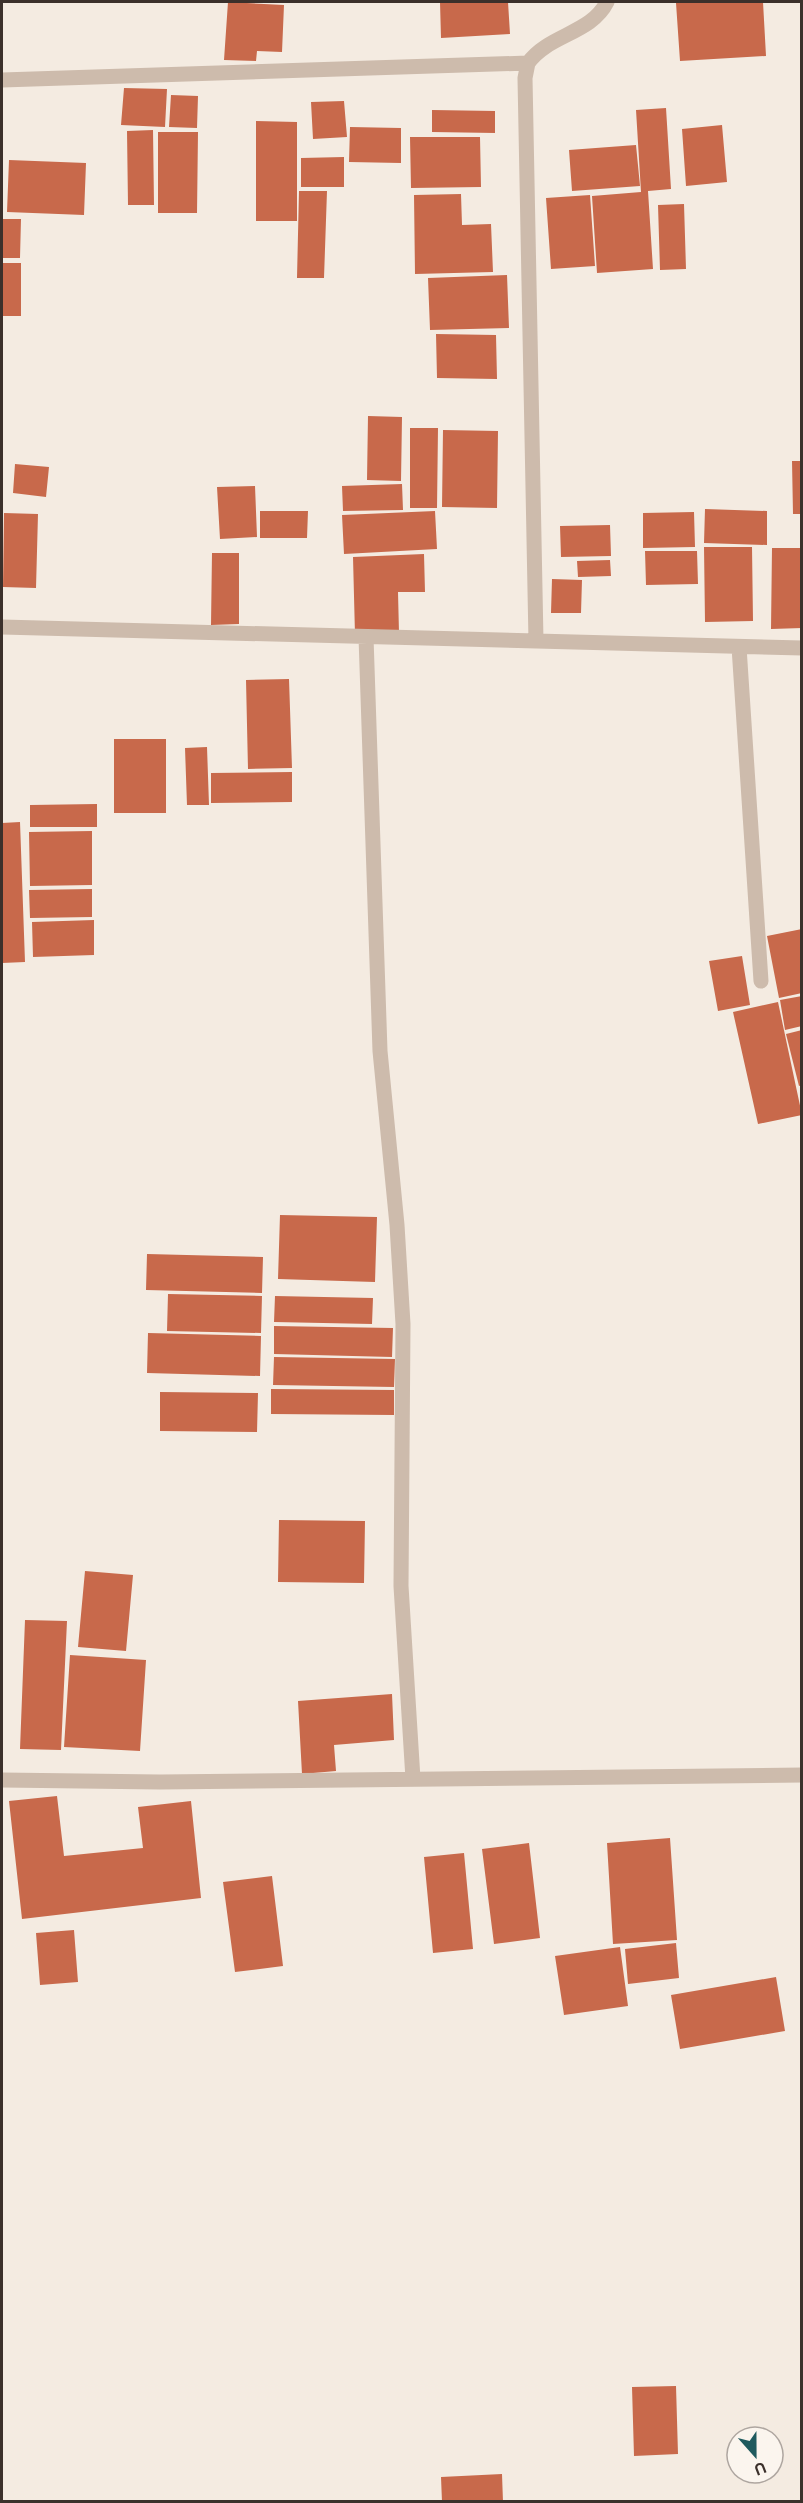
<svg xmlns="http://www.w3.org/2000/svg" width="803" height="2503" viewBox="0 0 803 2503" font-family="Figtree,sans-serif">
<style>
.building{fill:#c8694b}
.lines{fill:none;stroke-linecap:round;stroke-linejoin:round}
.minor{stroke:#cdbbac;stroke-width:15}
</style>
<rect width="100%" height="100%" fill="#f4ebe1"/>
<path class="building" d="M228,2L284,5L282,52L257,51L256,61L224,60Z
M440,2H508L510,34L441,38Z
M711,2H763L766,56L680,61L676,3Z
M124,88L167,89L165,127L121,125Z
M171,95L198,96L197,128L169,127Z
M344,101L347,137L313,139L311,102Z
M666,108L671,189L648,191L653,269L597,273L592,196L641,192L636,110Z
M432,110L495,111V133L432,132Z
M256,121L297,122V221H256Z
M722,125L727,182L686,186L682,129Z
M350,127L401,128V163L349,162Z
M153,130L154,205H128L127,131Z
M158,132H198L197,213H158Z
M410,137H480L481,187L411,188Z
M636,145L640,186L572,191L569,150Z
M344,157V187H301V158Z
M9,160L86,163L84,215L7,212Z
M299,191H327L324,278H297Z
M461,194L462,225L491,224L493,272L415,274L414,195Z
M590,195L595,266L551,269L546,198Z
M684,204L686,269L660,270L658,205Z
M2,219H21L20,258H2Z
M2,263H21V316H2Z
M507,275L509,328L430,330L428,278Z
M436,334L496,335L497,379L437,378Z
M368,416L402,417L401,481L367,480Z
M410,428H438L437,508H410Z
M443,430L498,431L497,508L442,507Z
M792,461H802V514H793Z
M15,464L49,467L46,497L13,493Z
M402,484L403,510L343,511L342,486Z
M255,486L257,537L220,539L217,487Z
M705,509L767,511V545L704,543Z
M260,511H308L307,538H260Z
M435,511L437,549L344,554L342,515Z
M694,512L695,547L643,548V513Z
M4,513L38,514L36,588L3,587Z
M610,525L611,556L561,557L560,526Z
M704,547H752L753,621L705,622Z
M772,548H802V628L771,629Z
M645,551H697L698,584L646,585Z
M212,553H239V624L211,625Z
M424,554L425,592H398L399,633L355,635L353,557Z
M610,560L611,576L578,577L577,561Z
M552,579L582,580L581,613H551Z
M289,679L292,768L248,769L246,680Z
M114,739H166V813H114Z
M207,747L209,805H187L185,748Z
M292,772V802L211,803V773Z
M97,804V827H30V805Z
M20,822L25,962L2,963V823Z
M92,831V885L30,886L29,832Z
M92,889V917L30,918L29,890Z
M94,920V955L33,957L32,922Z
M802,929V993L779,998L767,936Z
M742,956L750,1005L718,1011L709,961Z
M802,996V1026L785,1030L780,1000Z
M778,1002L802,1115L758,1124L733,1012Z
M802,1030V1085L799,1086L786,1034Z
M280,1215L377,1217L375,1282L278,1279Z
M147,1254L263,1257L262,1293L146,1290Z
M168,1294L262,1296L261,1333L167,1331Z
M275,1296L373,1298L372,1324L274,1322Z
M274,1326L393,1328L392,1357L274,1354Z
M148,1333L261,1336L260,1376L147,1373Z
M274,1357L395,1359L394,1387L273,1385Z
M271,1389L394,1390V1415L271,1414Z
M160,1392L258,1393L257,1432L160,1431Z
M279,1520L365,1521L364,1583L278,1582Z
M85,1571L133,1575L126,1651L78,1647Z
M25,1620L67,1621L61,1750L20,1749Z
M70,1655L146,1660L140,1751L64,1747Z
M392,1694L394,1740L334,1745L336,1771L302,1774L298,1701Z
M57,1796L64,1856L143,1848L138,1807L191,1801L201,1898L22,1919L9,1801Z
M670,1838L677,1940L613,1944L607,1843Z
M529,1843L540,1938L494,1944L482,1849Z
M464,1853L473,1949L433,1953L424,1857Z
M272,1876L283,1966L235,1972L223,1882Z
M74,1930L78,1982L40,1985L36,1933Z
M676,1943L679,1978L628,1984L625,1949Z
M620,1947L628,2006L564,2015L555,1956Z
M776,1977L785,2031L680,2049L671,1995Z
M676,2386L678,2454L634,2456L632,2387Z
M502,2474L503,2502H442L441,2477Z"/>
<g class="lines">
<path class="minor" d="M528,63C549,34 591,34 607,2
M2,80L528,63L525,78L536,641
M2,627L802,648
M366,637L380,1051L397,1225L403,1324L401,1586L413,1779
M739,647L761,981
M2,1780L160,1782L802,1775"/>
</g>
<rect width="803" height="2503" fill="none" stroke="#3b302b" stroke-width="6"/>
<g transform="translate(755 2455) rotate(159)"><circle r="28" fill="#fbf5ee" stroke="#aea6a0" stroke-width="1.5"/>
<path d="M0-4.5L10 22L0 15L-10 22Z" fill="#1f5a5e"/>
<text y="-9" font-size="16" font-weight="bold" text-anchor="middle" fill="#3b302b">U</text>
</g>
</svg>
